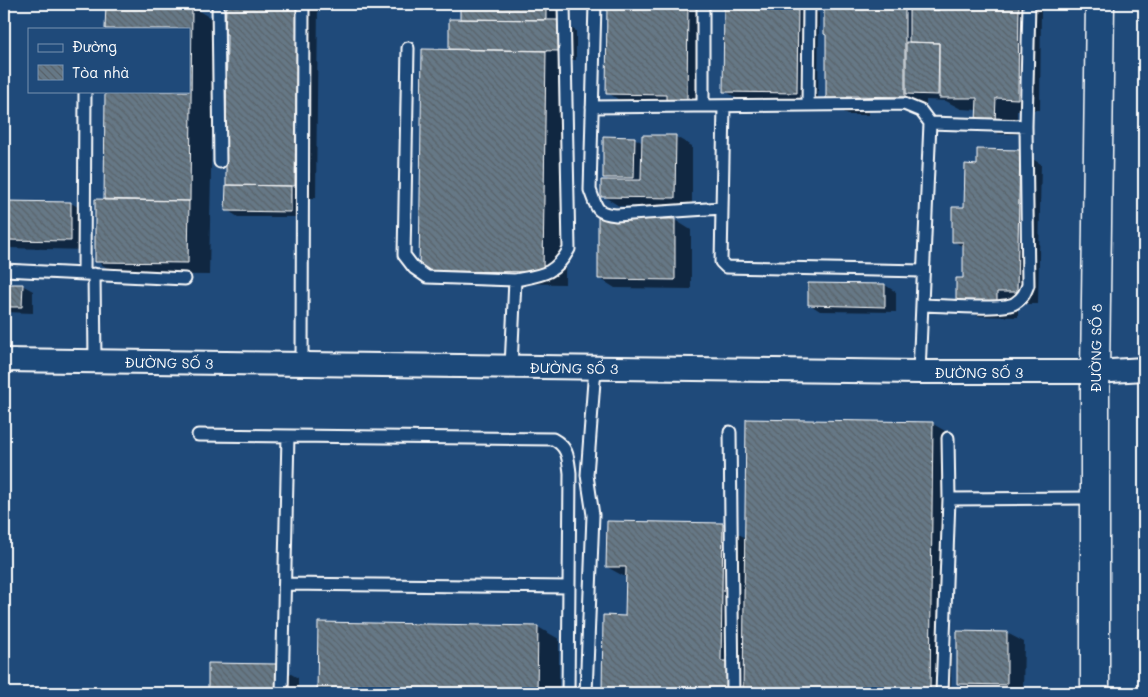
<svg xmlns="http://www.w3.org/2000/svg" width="1148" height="697" viewBox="0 0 1148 697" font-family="Mali,sans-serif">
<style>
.shadow{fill:#0007}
.building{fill:url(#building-back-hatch);stroke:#fff}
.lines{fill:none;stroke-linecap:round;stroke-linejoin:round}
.lane-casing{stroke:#fff;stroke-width:15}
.street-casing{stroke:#fff;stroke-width:26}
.secondary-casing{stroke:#fff;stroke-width:31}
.lane{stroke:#1f4a7a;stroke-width:11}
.street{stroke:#1f4a7a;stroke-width:22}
.secondary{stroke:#1f4a7a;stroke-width:28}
.labels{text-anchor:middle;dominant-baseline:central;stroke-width:4;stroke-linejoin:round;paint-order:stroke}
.street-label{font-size:14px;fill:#fff;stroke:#1f4a7a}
</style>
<defs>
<pattern id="building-back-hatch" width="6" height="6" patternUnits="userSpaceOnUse" patternTransform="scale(1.25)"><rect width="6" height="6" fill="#667886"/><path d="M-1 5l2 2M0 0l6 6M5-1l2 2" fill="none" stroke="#596269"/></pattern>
</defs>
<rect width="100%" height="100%" fill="#1f4a7a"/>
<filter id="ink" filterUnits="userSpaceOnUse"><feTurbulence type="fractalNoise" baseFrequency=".02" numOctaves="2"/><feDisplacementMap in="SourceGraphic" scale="10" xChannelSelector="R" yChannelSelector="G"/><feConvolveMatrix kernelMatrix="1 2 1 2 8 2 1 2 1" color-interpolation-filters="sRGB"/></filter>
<g filter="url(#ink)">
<path class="shadow" d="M229,4H318L316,198H302L301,217H238L227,210V143L224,141L227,120Z
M461,4H559L563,23L576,31V60H559L567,64L565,284L442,282L421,270L450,51V20H461Z
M609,4H709L708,112L629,106L608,93Z
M725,4H803L819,13L818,105L746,104L725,91Z
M828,4H1041L1040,110H1017V134H999L977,121L978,110L961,109L946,101L926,100V109L869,108V115H848L827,103Z
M107,6L192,7L214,20L209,275L117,274L96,261L105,201L189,91V29Z
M676,137L692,146V207L619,206L603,196L611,181L604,177L634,138L643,143Z
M1019,151L1041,164L1038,304H1018V317L979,316L957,304L964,279L965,248L953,241L965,209Z
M4,202L71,203L88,213L87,250L8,248L4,246Z
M675,220L691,230V289L615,288L599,278Z
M4,285H22L33,291V313L4,312Z
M885,285L896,292V312L820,311L809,304Z
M747,421L933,424L954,436L951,693H604V616L626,617L627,578L607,567L722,525L746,538Z
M319,624L538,627L559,639V693H318Z
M1007,633L1024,642L1023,693H974L958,684Z
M209,664L277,666L298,678V693H209Z"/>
<path class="building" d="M106,4L192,6L190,201L104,200L105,91H189V29H105Z
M227,4H297L295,186L226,185V142H223V119H226L227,34H225L226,8H227Z
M460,4H546V20L460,19Z
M607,4H688L687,100H666V95L606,94Z
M724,4H798L797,93L723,92Z
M827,4H905V97L848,96V103H826V35L824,34V5Z
M905,4H939V10H905Z
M939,4H1019L1018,99L996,98L995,123L976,122L977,98H939V43L909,42V10H939Z
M449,19L560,20L559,51L449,49Z
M906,42L939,43L938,95L906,94Z
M422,49L546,51L543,272L419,271Z
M642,135H676L675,198L601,197V180H641Z
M603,136L635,137L634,178H603Z
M977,149L1020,150L1017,292H997V305L956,304V278H963V242H952V207H964L965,164L977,165Z
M226,185L291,186V212L225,211Z
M95,199L189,201L188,263L95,262Z
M4,201L71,202V241L4,240Z
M598,218L675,219V280L598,279Z
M808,283L885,284V307L808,305Z
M4,284H23L22,307H4Z
M746,419L933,422L930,693H743Z
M607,521L723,523L721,661H728L727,693H602L603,615L625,616L626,567H606Z
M318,622L538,626L537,693H317Z
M957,631L1007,632V685L957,684Z
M208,663L277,664V693H208Z"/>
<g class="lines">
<g class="lane-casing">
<path id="lane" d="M218,4L220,162
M595,4L590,190C597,208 595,213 616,215L722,208
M703,4V106
M408,48L404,255L414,268L427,277L515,280L511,367
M808,105L809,4
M724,106L721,262L726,267L923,271
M592,107L904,104L921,111L930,123L919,372
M1026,126L1029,4
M4,270L185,279
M84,273L85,91
M94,274L95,361
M515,280C542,275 555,275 569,249L564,4
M922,305C940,305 1003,311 1015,303C1023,298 1025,293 1028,285L1026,126L930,123
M302,364L303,4
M730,432L733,693
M198,435L553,439C568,447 568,457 570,473L568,693
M948,438L949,499
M285,584L569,587
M282,693L288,436
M586,693L593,515L587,475L595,368
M942,693L949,499L1095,498"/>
</g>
<g class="street-casing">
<g id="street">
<path id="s1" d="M4,360L919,372H1095L1144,369"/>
</g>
</g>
<g class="secondary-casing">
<g id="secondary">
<path id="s2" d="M1095,693V372L1100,4"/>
</g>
</g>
<use href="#lane" class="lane"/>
<use href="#street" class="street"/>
<use href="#secondary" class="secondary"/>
</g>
</g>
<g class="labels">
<g class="street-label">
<text stroke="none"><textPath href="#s2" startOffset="345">ĐƯỜNG SỐ 8</textPath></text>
<text stroke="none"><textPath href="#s1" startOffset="165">ĐƯỜNG SỐ 3</textPath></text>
<text stroke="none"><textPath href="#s1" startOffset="570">ĐƯỜNG SỐ 3</textPath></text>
<text stroke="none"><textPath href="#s1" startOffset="975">ĐƯỜNG SỐ 3</textPath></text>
</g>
</g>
<rect width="1148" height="697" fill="none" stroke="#1f4a7a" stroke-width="20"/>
<rect x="10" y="10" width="1128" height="677" fill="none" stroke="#fff" stroke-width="2" filter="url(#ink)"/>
<rect x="28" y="28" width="162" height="65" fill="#1f4a7a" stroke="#7992af"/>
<rect x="38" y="44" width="25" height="8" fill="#1f4a7a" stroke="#7992af"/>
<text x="72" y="52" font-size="15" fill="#ffffff">Đường</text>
<rect x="38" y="65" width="25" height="15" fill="url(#building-back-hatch)" stroke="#7992af"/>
<text x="72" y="78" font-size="15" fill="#ffffff">Tòa nhà</text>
</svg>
